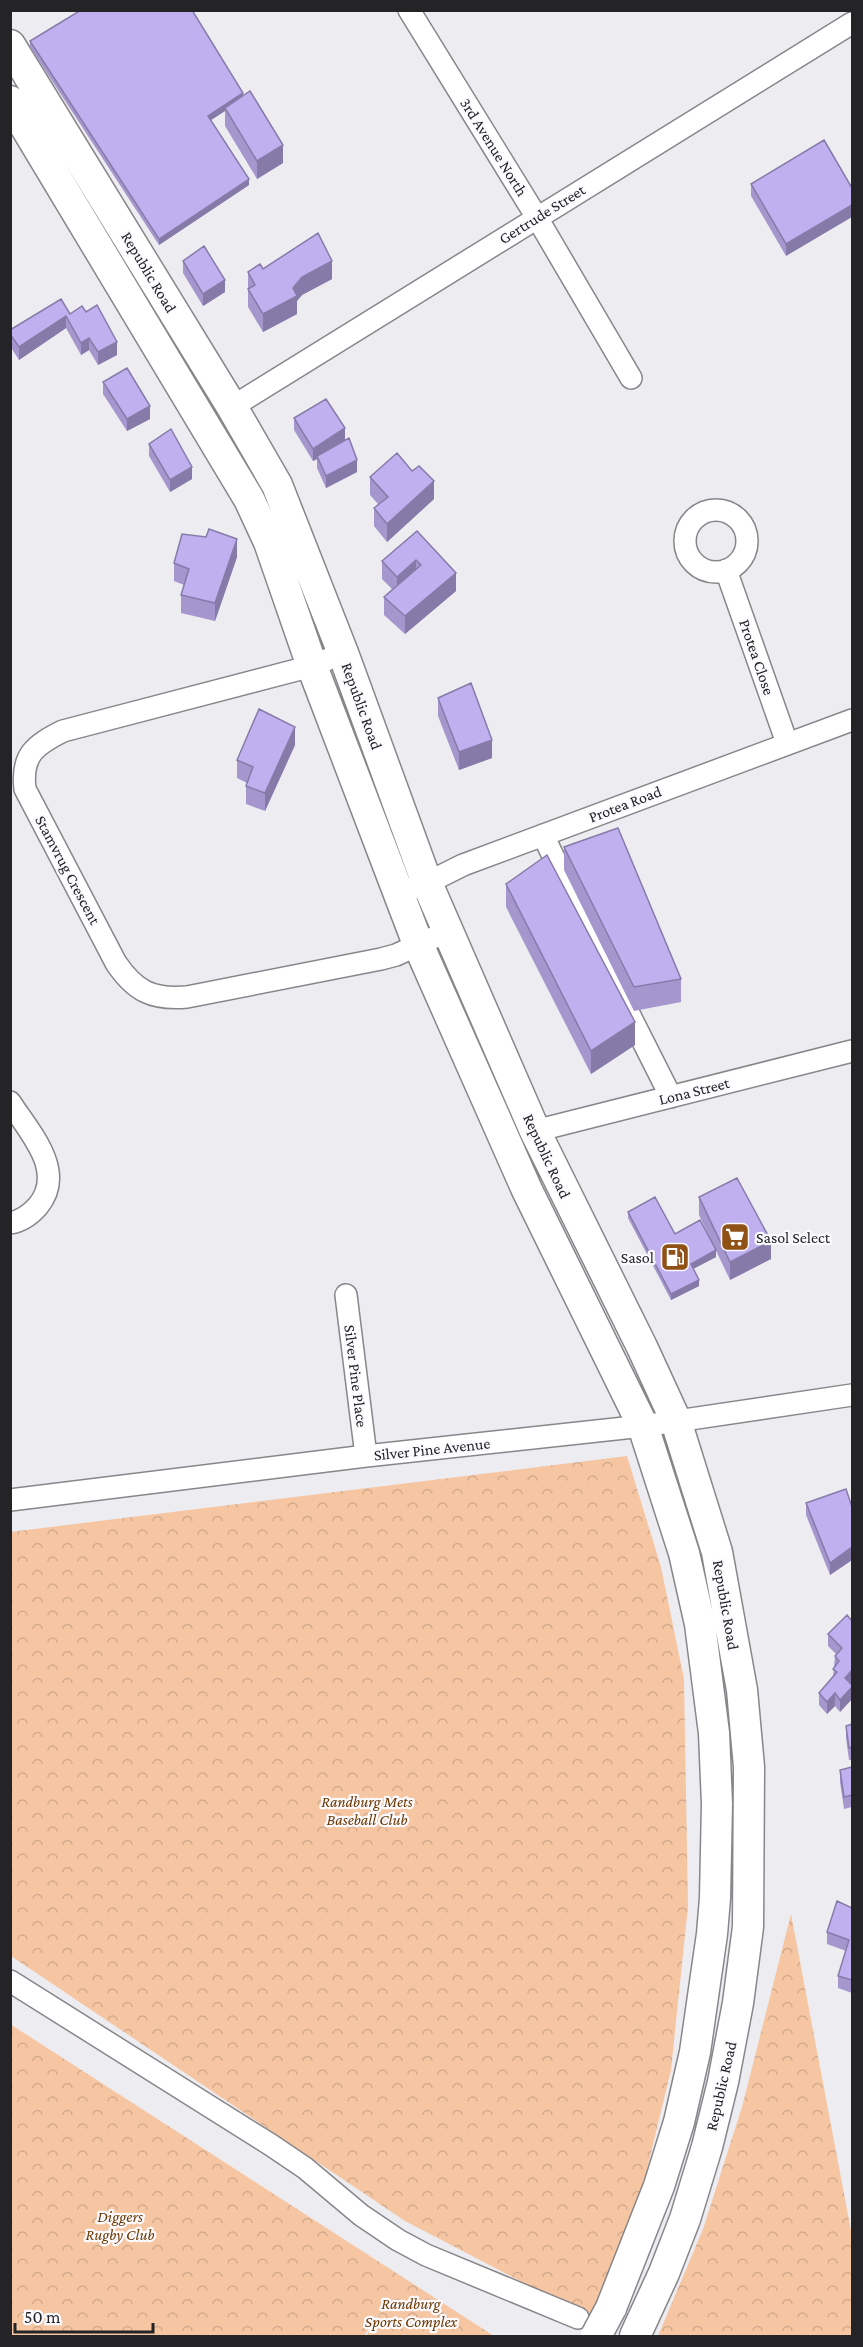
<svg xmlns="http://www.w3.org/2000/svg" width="863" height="2347" viewBox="0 0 863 2347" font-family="'Crimson Pro',serif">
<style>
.park{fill:url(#park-crowns)}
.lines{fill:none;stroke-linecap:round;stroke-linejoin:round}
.street-casing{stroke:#87868a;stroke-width:24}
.secondary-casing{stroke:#87868a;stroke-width:33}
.street{stroke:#fff;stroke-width:21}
.secondary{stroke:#fff;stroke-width:30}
.secondary-bridge-casing{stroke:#87868a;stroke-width:33;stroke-linecap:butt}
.secondary-bridge{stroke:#fff;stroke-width:30}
.wall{fill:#a597ce}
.shaded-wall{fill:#867ba8}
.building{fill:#c0b0f0;stroke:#867ba8;stroke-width:1.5}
.labels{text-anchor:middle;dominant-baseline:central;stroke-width:4.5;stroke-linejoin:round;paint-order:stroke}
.street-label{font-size:16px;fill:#242426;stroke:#fbfafe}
.poi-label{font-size:16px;fill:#242426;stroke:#fbfafe;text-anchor:start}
.park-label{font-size:16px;font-style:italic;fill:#6d3800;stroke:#fbfafe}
</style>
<defs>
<pattern id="park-crowns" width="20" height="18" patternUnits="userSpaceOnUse" patternTransform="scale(1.5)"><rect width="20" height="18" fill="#f6c6a2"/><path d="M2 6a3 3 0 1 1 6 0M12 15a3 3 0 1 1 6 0" fill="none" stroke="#d3aa8b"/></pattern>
</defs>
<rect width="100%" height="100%" fill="#edecf1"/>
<path class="park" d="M627,1456L661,1567L684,1679L688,1906L671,2070L641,2194L591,2318L405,2221L11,1956L10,1532Z
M791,1914L852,2236V2336H658L703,2229L742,2107Z
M10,2024L494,2336H366L384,2306L364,2336H11Z"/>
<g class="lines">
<g class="street-casing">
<path id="street" d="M409,10L536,216L631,378
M232,407L852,23
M685 541a31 31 0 1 1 62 0a31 31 0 1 1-62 0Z
M726,570L787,743
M343,653L312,666L63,731C35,745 21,755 25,789L116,963C135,991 152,1000 187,997L381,959L396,955L448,931
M543,835L616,988L671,1097
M413,888L427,883L463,865L852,720
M10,1102C29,1132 67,1171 38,1206C31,1214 22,1221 10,1223
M535,1131L852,1051
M346,1295L366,1456
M10,1500L366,1456L643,1426L852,1395
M10,1981L271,2145L305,2168L361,2215L398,2240L426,2255L578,2318"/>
</g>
<g class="secondary-casing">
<path id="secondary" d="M10,45L232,407L277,485L343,653L427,883L535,1131L642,1347L676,1421L717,1552L742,1690L749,1767L748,1927L738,2003L723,2082L707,2147L685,2219L664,2273L635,2336
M10,101L249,499L269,542L312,666L418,944L527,1190L643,1426L684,1553L700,1624L714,1733L717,1804L715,1898L712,1934L695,2052L679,2122L659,2186L611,2308"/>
</g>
<use href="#street" class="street"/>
<use href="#secondary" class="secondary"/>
<g class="secondary-bridge-casing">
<path id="secondary-bridge" d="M596,2336L611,2308"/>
</g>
<use href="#secondary-bridge" class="secondary-bridge"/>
</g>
<path class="wall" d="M30,41L243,96L283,163L257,179L225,126V111L211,120L249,185L159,245L30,47Z
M824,140L786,256L751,196V184Z
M183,261L225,292L203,306L183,273Z
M263,269L332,279L302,295L297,301V314L263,332L248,307V272Z
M86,312L117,355L98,365L89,350L81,355L66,328L19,360L10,346V330L70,314Z
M103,382L150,419L127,431L103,394Z
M294,418L345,440L340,443L357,472L326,488L317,468V459L313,461L294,430Z
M149,444L192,479L170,492L149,456Z
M412,471L434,499L387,542L374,526V508L378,504L370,495V477Z
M417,531L456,591L405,634L384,615V597L392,589L382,579V561Z
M237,557L215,621L181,613V595L184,585L174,581V563Z
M438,698L492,758L459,770L438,716Z
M295,745L265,811L246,804V786L247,783L237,778V760Z
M564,847L681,979V1002L634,1011L564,870Z
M506,884L635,1045L591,1074L506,907Z
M699,1197L771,1259L730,1280L699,1215Z
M628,1212L675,1234L716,1257L693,1269L699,1286L671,1300L628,1218Z
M806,1503L852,1507V1560L830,1575L806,1515Z
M852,1621V1682L851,1684L852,1685V1699L840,1712L835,1706L827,1714L819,1705V1693L833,1677L835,1656L836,1654L828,1646V1634Z
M852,1724V1760H849L846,1738V1726Z
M852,1767V1807L844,1809L840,1782V1770Z
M852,1908V1993L838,1988V1976L846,1951L827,1944V1932Z"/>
<path class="shaded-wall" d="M243,93V99L225,108V111L208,122V116Z
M283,145V163L257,179V161Z
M249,179V185L159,245V239Z
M852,205V217L786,256V244Z
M332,261V279L302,295L297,301V314L263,332V314L293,288L302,277Z
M225,280V292L203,306V294Z
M66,316V328L19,360V347Z
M89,338V350L81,355V343Z
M117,342V355L98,365V352Z
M150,406V419L127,431V419Z
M345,428V440L317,458V456V459L313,461V449Z
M357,460V472L326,488V476Z
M192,467V479L170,492V480Z
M434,481V499L387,542V524Z
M237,539V557L215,621V603Z
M416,560V578L397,595V577Z
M456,573V591L405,634V616Z
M295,727V745L265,811V793Z
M492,740V758L459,770V752Z
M635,1022V1045L591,1074V1051Z
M771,1241V1259L730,1280V1262Z
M716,1250V1257L691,1270V1264Z
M699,1280V1286L671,1300V1294Z
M852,1547V1560L830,1575V1563Z
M852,1670V1682L845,1690V1678Z
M852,1687V1699L840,1712V1700Z
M835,1693V1706L827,1714V1702Z"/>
<path class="building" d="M81,10H192L243,93L208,116L249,179L159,239L30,41Z
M250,91L283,145L257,161L225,108Z
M824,140L852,188V205L786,244L751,184Z
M318,233L332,261L302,277L293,288L297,296L263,314L248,289L255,285L248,272L260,264L263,269Z
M204,246L225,280L203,294L183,261Z
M61,299L70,314L82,306L86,312L97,305L117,342L98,352L89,338L81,343L66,316L19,347L10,334V330Z
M127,368L150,406L127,419L103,382Z
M326,399L345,428L313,449L294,418Z
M171,429L192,467L170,480L149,444Z
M349,438L357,460L326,476L317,456Z
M397,453L412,471L419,466L434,481L387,524L374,508L388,497L370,477Z
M209,529L237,539L215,603L181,595L189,569L174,563L182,534L206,537Z
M417,531L456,573L405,616L384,597L421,565L416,560L397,577L382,561Z
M471,683L492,740L459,752L438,698Z
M259,709L295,727L265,793L246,786L253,767L237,760Z
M618,828L681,979L634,987L564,847Z
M547,855L635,1022L591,1051L506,884Z
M737,1178L771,1241L730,1262L699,1197Z
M655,1197L675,1234L700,1220L716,1250L691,1264L699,1280L671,1294L628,1212Z
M846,1489L852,1507V1547L830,1563L806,1503Z
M847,1615L852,1621V1670L845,1678L852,1685V1687L840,1700L835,1693L827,1702L819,1693L837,1672L833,1669L839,1661L835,1656L842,1648L828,1634Z
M852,1724V1747L849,1748L846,1726Z
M852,1767V1795L844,1797L840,1770Z
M837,1901L852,1908V1980L838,1976L849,1940L827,1932Z"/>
<defs>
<g id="supermarket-square" transform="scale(1.5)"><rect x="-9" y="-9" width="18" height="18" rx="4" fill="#8f5115" stroke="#fbfafe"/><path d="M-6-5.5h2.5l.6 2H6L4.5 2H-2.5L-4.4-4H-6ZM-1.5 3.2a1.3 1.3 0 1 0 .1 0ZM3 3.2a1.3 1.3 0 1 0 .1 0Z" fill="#fff"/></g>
<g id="fuel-square" transform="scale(1.5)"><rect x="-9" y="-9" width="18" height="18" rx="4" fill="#8f5115" stroke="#fbfafe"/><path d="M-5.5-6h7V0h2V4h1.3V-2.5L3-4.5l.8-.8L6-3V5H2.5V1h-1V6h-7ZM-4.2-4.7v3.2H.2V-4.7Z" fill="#fff"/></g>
</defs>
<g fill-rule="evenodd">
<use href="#supermarket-square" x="735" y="1237"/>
<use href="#fuel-square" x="675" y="1257"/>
</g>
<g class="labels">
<g class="street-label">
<text transform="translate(494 147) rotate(58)">3rd Avenue North</text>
<text transform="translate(542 214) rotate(-32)">Gertrude Street</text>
<text transform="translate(149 272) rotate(59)">Republic Road</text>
<text transform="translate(757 657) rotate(71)">Protea Close</text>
<text transform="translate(362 706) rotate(70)">Republic Road</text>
<text transform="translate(625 804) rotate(-21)">Protea Road</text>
<text transform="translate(68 870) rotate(62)">Stamvrug Crescent</text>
<text transform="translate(694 1091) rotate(-14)">Lona Street</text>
<text transform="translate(547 1156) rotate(65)">Republic Road</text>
<text transform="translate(356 1376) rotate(83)">Silver Pine Place</text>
<text transform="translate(432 1449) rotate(-6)">Silver Pine Avenue</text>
<text transform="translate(726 1605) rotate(80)">Republic Road</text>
<text transform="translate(721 2086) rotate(-77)">Republic Road</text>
</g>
<g class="poi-label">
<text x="756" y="1237">Sasol Select</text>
<text x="654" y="1257" text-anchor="end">Sasol</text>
</g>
<g class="park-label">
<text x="367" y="1801">Randburg Mets<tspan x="367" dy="18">Baseball Club</tspan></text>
<text x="120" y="2216">Diggers<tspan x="120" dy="18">Rugby Club</tspan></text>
<text x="411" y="2303">Randburg<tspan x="411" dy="18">Sports Complex</tspan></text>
</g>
</g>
<rect width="863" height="2347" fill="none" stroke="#242426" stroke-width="24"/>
<path d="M15 2323v9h138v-9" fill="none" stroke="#242426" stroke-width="3"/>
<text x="24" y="2323" font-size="18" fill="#242426" stroke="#fbfafe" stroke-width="4.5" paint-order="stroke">50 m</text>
</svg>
